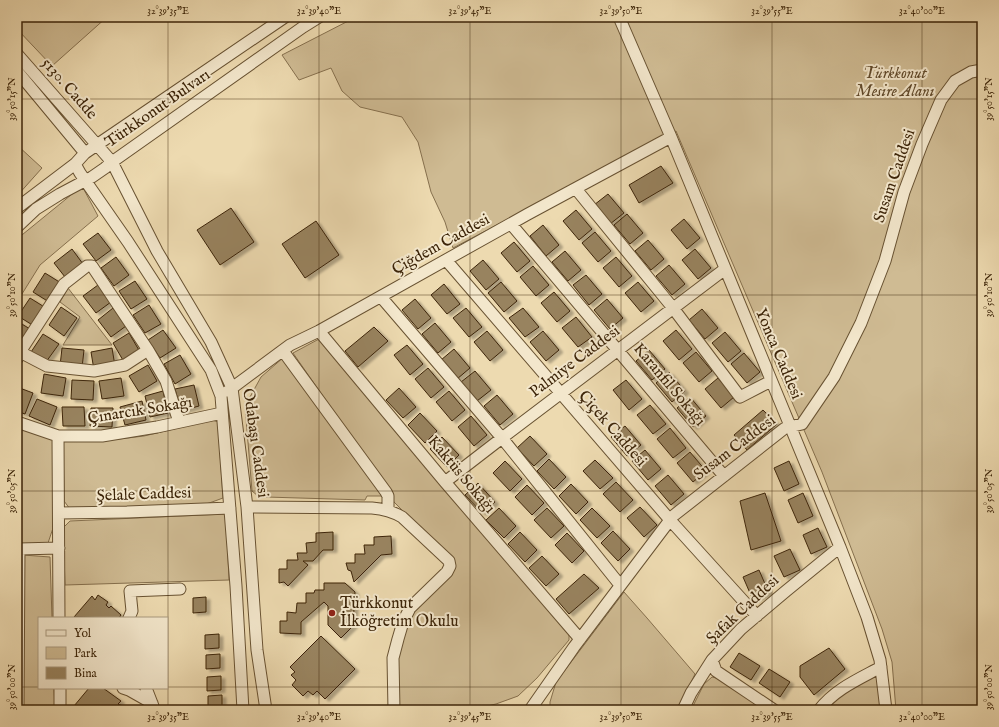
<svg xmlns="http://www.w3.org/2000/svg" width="999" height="727" viewBox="0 0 999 727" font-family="'IM FELL English',serif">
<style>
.green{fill:#cfbb93;stroke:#86704e}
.building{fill:#98835f;stroke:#3c2408;filter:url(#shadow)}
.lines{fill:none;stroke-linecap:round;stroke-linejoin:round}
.minor-casing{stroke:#685232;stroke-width:13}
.minor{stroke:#f3e7cc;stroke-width:11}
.ticks{fill:none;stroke:#3c2408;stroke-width:1;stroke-opacity:0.45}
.poi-dot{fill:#8f2418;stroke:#f3e7cc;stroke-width:1.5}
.labels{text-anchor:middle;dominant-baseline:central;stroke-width:4;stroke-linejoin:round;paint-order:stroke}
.park-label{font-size:16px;font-style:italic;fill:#614a2b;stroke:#f3e7cc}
.street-label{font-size:16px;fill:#3c2408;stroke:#f3e7cc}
.poi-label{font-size:16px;fill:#3c2408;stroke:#f3e7cc;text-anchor:start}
.neatline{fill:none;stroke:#3c2408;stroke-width:1.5}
.ticks-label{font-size:10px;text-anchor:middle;fill:#3c2408}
</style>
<defs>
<filter id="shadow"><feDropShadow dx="4" dy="2.5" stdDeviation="1" flood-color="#0004"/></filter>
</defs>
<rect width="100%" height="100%" fill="#eddab0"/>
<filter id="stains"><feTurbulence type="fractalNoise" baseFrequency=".005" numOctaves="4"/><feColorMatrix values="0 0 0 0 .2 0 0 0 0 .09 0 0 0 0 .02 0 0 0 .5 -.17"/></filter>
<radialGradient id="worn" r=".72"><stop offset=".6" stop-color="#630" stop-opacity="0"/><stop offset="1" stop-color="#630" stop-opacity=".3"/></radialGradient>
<path class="green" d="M17,17H107L52,66L17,29Z
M356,17H982V710H896L892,662L882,629L822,472L676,131L453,248L445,222L431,192L418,142L402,117L360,107L342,91L331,68L299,80L282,55Z
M17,145L42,168L17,196Z
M82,186L98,216L40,265L17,302V239Z
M68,288L112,345H63L80,317L60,302Z
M319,339L569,635V640L537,678L518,696L496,704L487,706H458L414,710H396L397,656L409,614L452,560L394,502L375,471L293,353Z
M284,357L382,494L381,496H367L365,500L266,497L258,496L252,491L245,406L261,377Z
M212,420L218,422L223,498L201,506L70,509L64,501L63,440L119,439L144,436Z
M17,426L53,437V528L48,543L17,544Z
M226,514L229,580L65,585L63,528L70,521Z
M23,555L50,557L52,618H39V688H54L55,710H22Z
M624,592L647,618L695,674L678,710H550V702L556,682Z
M878,674L880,710H828L835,700L858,685Z
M712,677L721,679L767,710H691L704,684Z"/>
<path class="building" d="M661,166L673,183L639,203L629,185Z
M608,194L624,213L610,224L594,205Z
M231,208L254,242L220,265L197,230Z
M576,210L592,229L579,240L563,221Z
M627,214L643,233L630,244L614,225Z
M684,219L700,238L687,249L671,230Z
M316,221L339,255L305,278L282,244Z
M543,225L559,245L546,256L530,236Z
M595,232L611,251L598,262L582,243Z
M98,233L111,250L96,261L83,244Z
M648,240L664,259L651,270L635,251Z
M514,242L530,261L517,272L501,253Z
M72,249L83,264L65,277L54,263Z
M695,249L711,268L698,279L682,260Z
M565,251L581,270L568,281L552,262Z
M116,257L129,275L114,286L101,268Z
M616,257L632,276L619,287L603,268Z
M483,260L499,279L486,290L470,271Z
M669,265L685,284L672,295L656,276Z
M533,266L549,285L536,296L520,277Z
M45,273L61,283L49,302L33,292Z
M586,275L602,294L589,305L573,285Z
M135,281L147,299L131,309L119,291Z
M501,282L517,301L504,312L488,293Z
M638,282L654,301L641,312L625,293Z
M444,284L460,304L447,314L431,295Z
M98,285L111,302L96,313L83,296Z
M554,292L570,311L557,322L541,303Z
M30,298L46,308L34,326L18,316Z
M415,299L431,318L418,329L402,310Z
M607,299L623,318L610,329L594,310Z
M149,305L161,324L145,333L133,315Z
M61,307L77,318L64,336L49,325Z
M113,308L126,326L111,337L98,320Z
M466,308L482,327L469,337L453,318Z
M523,308L539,327L525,337L509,318Z
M702,309L718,328L705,339L689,320Z
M576,317L592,337L578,347L562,328Z
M17,321L30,329L17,347Z
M435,323L451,342L438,353L422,334Z
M374,327L388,341L358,367L345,351Z
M163,330L176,348L160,358L148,340Z
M676,330L692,349L679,360L663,341Z
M487,331L503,350L490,361L474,342Z
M543,331L559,350L546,361L530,342Z
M725,332L741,351L728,362L712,343Z
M129,333L140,352L124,362L113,343Z
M43,334L59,344L46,362L31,352Z
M407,345L423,364L410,375L394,355Z
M62,348L84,350L82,368L60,366Z
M112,348L115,366L94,370L91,352Z
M454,349L470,368L457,379L441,360Z
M649,350L665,369L652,380L636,361Z
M696,352L712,371L699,382L683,363Z
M744,353L760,372L747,383L731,364Z
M180,355L191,374L175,384L164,364Z
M148,365L157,381L139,392L129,376Z
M428,368L444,387L431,398L415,379Z
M475,371L491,390L477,401L461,382Z
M669,372L685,391L672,402L656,383Z
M44,374L66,378L63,396L41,393Z
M121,378L124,396L102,399L99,381Z
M718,378L734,397L721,408L705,389Z
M72,380L94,381L93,400L71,399Z
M626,380L642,399L629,410L613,390Z
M194,385L199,406L181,411L175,389Z
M17,387L33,393L25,414L17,411Z
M399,388L416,407L403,418L386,400Z
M163,391L168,413L150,417L145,396Z
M449,391L465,410L452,421L436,402Z
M497,395L513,414L500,425L484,406Z
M690,397L706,416L693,427L677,408Z
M37,399L57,407L50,425L29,416Z
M142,401L146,420L125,425L120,407Z
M650,405L666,424L653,434L637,415Z
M62,407H84L85,426H63Z
M91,408H113L112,427L90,426Z
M763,410L777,424L747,450L734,435Z
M420,413L437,431L425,443L408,425Z
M471,416L487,435L474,446L458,427Z
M625,426L641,445L627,456L611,437Z
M670,428L686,448L673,458L657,439Z
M530,436L547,454L534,466L517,448Z
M442,437L459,455L447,467L430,449Z
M645,450L661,469L648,480L632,461Z
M690,452L706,471L693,482L677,463Z
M549,459L566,477L554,489L537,471Z
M595,460L613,478L600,489L583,471Z
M505,461L522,479L510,491L493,473Z
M789,461L799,484L784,491L774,468Z
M668,475L684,494L671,505L655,486Z
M616,482L633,500L620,512L603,494Z
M478,483L495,502L482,513L465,495Z
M571,484L588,502L576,514L559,496Z
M527,485L544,503L532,515L515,497Z
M765,493L781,541L751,550L740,501Z
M803,493L813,516L798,523L788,500Z
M640,507L657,525L644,537L627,518Z
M499,508L516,526L504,538L486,520Z
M547,508L564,526L551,538L534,520Z
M592,508L610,526L597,538L580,520Z
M818,528L827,547L811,554L803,535Z
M613,531L630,549L618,561L601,543Z
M333,532V550H323L313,561H303L308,565L288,586L284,582L279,583V569H287V560H298L297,553H307L306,543L316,542V533Z
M520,532L537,550L525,562L508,544Z
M567,533L584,551L572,563L555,545Z
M391,536L392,554L381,555L354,582L351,571L348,570L346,563H355V554H365L364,545H374V537Z
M790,549L800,570L784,577L774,556Z
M542,556L559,574L546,586L529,568Z
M759,570L769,593L753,600L743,577Z
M584,574L599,588L569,614L556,599Z
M324,583H345L355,592L353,626L341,638L328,625V606L324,602L301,622V634L280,633V621H287V612L296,613L297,603H306V593H314L315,590H324Z
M98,595L108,602L106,605L109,608L111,606L121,615L119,618L74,617L92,596L95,600Z
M206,597V612L193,613V598Z
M219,634V648L205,649V635Z
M321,636L355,669L325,699L317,691L313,695L308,691L303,696L292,685L296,680L291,675L295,672L290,667Z
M829,648L845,669L814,695L800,677V666Z
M739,653L760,666L751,680L730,667Z
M220,654V668L206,669V655Z
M769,669L790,682L780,697L759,683Z
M221,676V690L207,691V677Z
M89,688H103L121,701L118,704L123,706L120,710L75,709L74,706Z
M222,695V710H208V696Z"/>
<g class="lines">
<g class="minor-casing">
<path id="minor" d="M619,17L671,137L840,547L867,617L880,660L886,710
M17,54L112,162L157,251L211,342L232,388L247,507L257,650L266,710
M17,71L85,153
M75,164L80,173L128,242L211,370L221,396L236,586L243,710
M576,189L673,308L740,397L771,381
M17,208L75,164L85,153L285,17
M511,224L724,476
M17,227L36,209L60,194L92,177L105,168L112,162L303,27L319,17
M446,260L670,520L757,616
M381,297L502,438L620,585
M319,331L445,482L580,639
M283,351L386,492L388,496V510
M20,352L47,366L94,371L125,365L148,350
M17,359L20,352L64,284L87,266H92L148,350L166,381L179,422
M228,391L290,345L319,331L528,214L671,137
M17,422L58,436H102L157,427L222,413
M58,436L59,618
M445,482L502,438L725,269
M247,507L372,508C383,509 392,511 402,517L449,561L450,566L447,572L410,608L403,622L398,639L393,658L394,710
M59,513L127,512L230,508
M17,549H19L59,548
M129,618L132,611L130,591L180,589
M712,660L716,671L774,710
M60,688V710
M123,688L129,690L152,703
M146,688L153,706
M18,710L19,549
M530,710L574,647L673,516L785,428L802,424L834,377L861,323L885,261L904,192L922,144L941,100L955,81L971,72L982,70
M683,710L691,693L712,660L741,629L786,591L840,547
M819,710C835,689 859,679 881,667"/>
</g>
<use href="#minor" class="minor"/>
</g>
<path class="ticks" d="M168,17V710M319,17V710M470,17V710M621,17V710M772,17V710M922,17V710M17,99H982M17,295H982M17,491H982M17,687H39M167,687H982"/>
<circle class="poi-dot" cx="332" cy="613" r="4"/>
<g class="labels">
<g class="park-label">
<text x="895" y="74">Türkkonut<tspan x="895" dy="18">Mesire Alanı</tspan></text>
</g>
<g class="street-label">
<text transform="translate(69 89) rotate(49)">5130. Cadde</text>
<text transform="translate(158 109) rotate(-35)">Türkkonut Bulvarı</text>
<text transform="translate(895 176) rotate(-71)">Susam Caddesi</text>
<text transform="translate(441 245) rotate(-29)">Çiğdem Caddesi</text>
<text transform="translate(778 354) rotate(67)">Yonca Caddesi</text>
<text transform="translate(575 362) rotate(-37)">Palmiye Caddesi</text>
<text transform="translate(669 385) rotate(50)">Karanfil Sokağı</text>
<text transform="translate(140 411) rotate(-9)">Çınarcık Sokağı</text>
<text transform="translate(612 429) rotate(49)">Çiçek Caddesi</text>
<text transform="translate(255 443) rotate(82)">Odabaşı Caddesi</text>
<text transform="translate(735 448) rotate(-37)">Susam Caddesi</text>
<text transform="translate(461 475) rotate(50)">Kaktüs Sokağı</text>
<text transform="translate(144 495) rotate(-2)">Şelale Caddesi</text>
<text transform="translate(743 610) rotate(-43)">Şafak Caddesi</text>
</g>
<g class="poi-label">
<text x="340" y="604">Türkkonut<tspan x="340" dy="18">İlköğretim Okulu</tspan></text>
</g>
</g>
<rect width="999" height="727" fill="none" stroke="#eddab0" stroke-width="44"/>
<rect x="38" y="617" width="130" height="72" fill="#f3e7cc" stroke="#aa997e"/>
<rect x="46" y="630" width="20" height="6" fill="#f3e7cc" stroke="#aa997e"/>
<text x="74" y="637" font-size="12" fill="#3c2408">Yol</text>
<rect x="46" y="647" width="20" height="12" fill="#cfbb93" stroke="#aa997e"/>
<text x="74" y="657" font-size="12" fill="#3c2408">Park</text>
<rect x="46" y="667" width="20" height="12" fill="#98835f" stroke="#aa997e"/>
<text x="74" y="677" font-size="12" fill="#3c2408">Bina</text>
<rect x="22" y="22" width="955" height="683" class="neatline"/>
<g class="ticks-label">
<text x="168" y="14">32°39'35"E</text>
<text x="319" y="14">32°39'40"E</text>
<text x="470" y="14">32°39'45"E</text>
<text x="621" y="14">32°39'50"E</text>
<text x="772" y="14">32°39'55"E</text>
<text x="922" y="14">32°40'00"E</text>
<text transform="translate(11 99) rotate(-90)" y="4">39°50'15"N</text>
<text transform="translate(988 99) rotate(-90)" y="4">39°50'15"N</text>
<text transform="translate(11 295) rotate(-90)" y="4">39°50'10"N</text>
<text transform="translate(988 295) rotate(-90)" y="4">39°50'10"N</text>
<text transform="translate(11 491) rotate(-90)" y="4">39°50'05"N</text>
<text transform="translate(988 491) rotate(-90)" y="4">39°50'05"N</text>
<text transform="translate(11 687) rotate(-90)" y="4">39°50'00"N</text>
<text transform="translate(988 687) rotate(-90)" y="4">39°50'00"N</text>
<text x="168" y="720">32°39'35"E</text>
<text x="319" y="720">32°39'40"E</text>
<text x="470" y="720">32°39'45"E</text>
<text x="621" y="720">32°39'50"E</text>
<text x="772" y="720">32°39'55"E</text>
<text x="922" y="720">32°40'00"E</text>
</g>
<rect width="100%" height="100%" filter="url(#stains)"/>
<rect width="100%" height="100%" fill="url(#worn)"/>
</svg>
